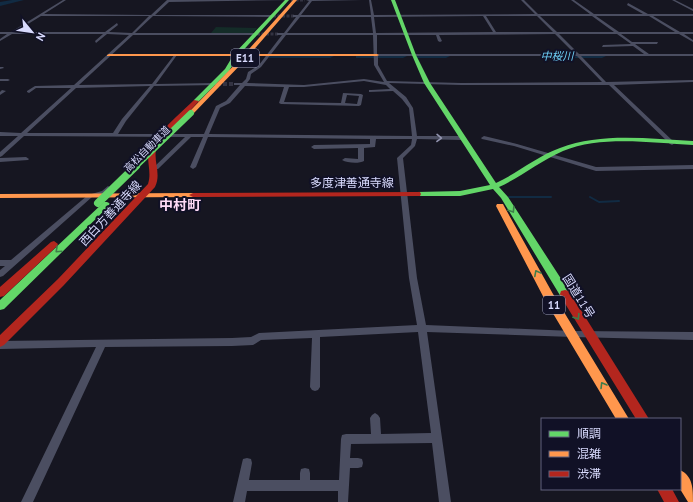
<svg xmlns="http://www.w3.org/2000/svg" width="693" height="502" viewBox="0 0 693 502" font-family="'PT Sans','Noto Sans JP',sans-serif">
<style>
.green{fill:#142c28}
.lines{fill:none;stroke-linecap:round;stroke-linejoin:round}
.stream{stroke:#112b43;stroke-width:2}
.river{fill:#112b43;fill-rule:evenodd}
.street-tunnel-far1{stroke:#333342;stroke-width:3;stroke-dasharray:3 1.5;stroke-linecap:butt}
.street-tunnel{stroke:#333342;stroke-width:4;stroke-dasharray:4 2;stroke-linecap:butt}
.secondary-tunnel{stroke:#333342;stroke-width:5.5;stroke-dasharray:5.5 3;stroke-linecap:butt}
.street{fill:#4b4e61;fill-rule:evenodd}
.fast{fill:#63d668;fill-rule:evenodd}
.slow{fill:#ff974d;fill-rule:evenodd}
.jam{fill:#b3261e;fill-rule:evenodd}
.fast-bridge-far1{stroke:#63d668;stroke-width:6}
.fast-bridge{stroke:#63d668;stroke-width:8}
.oneway{stroke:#9294af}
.oneway2{stroke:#3e7d4a}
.labels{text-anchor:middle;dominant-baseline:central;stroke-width:4;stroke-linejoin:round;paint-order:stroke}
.far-street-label{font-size:10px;fill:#d8dafd;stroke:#111126}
.far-water-label{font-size:11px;font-style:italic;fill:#6dcff6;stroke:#111126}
.shield{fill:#111126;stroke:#9c9ebc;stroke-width:1}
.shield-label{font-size:11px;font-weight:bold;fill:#d8dafd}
.street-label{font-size:12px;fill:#d8dafd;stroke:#111126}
.quarter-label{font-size:14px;font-weight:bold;fill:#fddaf6;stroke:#111126}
</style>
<rect width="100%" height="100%" fill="#161621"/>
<path class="green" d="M216,27L257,28L253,33H211Z"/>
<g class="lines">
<path class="stream" d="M509,197H551
M590,197L599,202L619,201"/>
<path class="river" d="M12,0H24L0,6V2Z
M269,54H330L334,56L330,58H269Z
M356,54H403L407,56L403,58H356Z
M417,54H446L450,56L446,58H417Z
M547,54H602L606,56L602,58H547Z"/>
<path class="street-tunnel-far1" d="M291,0H305
M273,16H294
M257,34H278"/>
<path class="street-tunnel" d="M217,84H235"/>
<path class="secondary-tunnel" d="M242,55H259"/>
<path class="street" d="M63,0H66L44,14L151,15L167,0H292L169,2L155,15H273L275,16L273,17L153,16L135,33H257L259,34L257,35H133L79,85L152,84L175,54L177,55L156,84L217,83L219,84L217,85L154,86L126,121L118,134H204L216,106L226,101L240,85H234V83H242L246,79L248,72L259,65L282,35H277V33H284L296,17H293V15H298L309,1L306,0H362L312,1L301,15H371L369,0H371L374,15L535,14L521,0H524L538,14H590L571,0H574L594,14H643L627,5L628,3L648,14H693V16H653L680,32H693V34H684L693,40V42L679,34H621L632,42H658L657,44H635L649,54H693V56H581L606,82L693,80V82L614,85L674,142L675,143L672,145L670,144L609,85H461L389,83L406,97L413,108L417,136H462L465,138L462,140L417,139L415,146L403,158L417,278L426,325L573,331L693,332V340L573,337L427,332L451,502H439L432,443L351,444L350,458H358L362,459L363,463L362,467L358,468H350L348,502H338V491H247L245,502H233L242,463L243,459L247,458L251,459L252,463L249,480H300V473L301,469L305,468L309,469L310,473V480H339L341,439L342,435L346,434H371L370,418L372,415L375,413L378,415L380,418L381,434L431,433L418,332L320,337V387L318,390L315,391L312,390L310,387L312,338L261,340L253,345L232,346L105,347L33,502H21L96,347L0,349V341L232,338L251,337L259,333L417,325L409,278L397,158L411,145L412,139H376L375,147L364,148V161C359,164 347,163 342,160L345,158L358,159V148L314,149L311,147L314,145L370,144V139L208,137L196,167L193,169L190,167L203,137H191L158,169H154V167L185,137L24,136L2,156L0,157V152L18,136H0V132L21,133L71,88H36L29,93L27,92V91L35,86L74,85L129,35L107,34L96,43L95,41L103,34H12L0,41V39L7,34H0V32H11ZM41,16H149L132,33L109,32L118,25L117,23L105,32H15ZM483,16L493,32L376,33L374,17ZM486,16H537L553,32H496ZM540,16H592L614,32H557ZM596,16H649L675,32H619ZM300,17H371L373,33H287ZM555,34L575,54H377V35H436L438,41L440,42L442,41L439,35ZM559,34H617L631,44L603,45L602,47L633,46L644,54H579ZM286,35H373L374,65L384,82L364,79L304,85L247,83L250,79L251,74L261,67ZM378,56H577L602,82L461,83L387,81L378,65ZM364,81L386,85L390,89L371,90H369V92L393,91L402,99L409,108L412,136L209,134L220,108L230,103L245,86L284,87L279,103L281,104L359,106L361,105L363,95L361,94L343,93L341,103L284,102L289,87H304ZM150,86L122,119L113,133H27L76,88ZM347,95L359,96L357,104L345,103Z
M672,0H675L693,9V11Z
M0,67H3L4,68L0,69Z
M0,79H8L10,80L8,81H0Z
M2,90L6,91L0,95V92Z
M484,136L517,144L596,167L693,165V169L596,171L514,146L482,139L481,138Z
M26,157L29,159L28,160L0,162V158Z
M108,186L111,188L106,193L92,197L3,276L0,277V270L5,266H0V260H11L88,195L102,191Z"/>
<path class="fast" d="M285,0H289L238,56L229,71L198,102H194V100L225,69L234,54Z
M391,0H395L416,55L430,83L496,183C518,173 537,156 560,148C601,132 650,139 693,141V145C653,143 601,135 563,151C540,161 521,177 499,187L508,197L569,291L570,294L569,297H561L501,198L493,189L460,196H417L413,194L417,192L460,191L490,185L424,83L412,55Z
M104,202H107L111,204L4,309L0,310V300Z"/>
<path class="slow" d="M293,0H297L245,60L193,114H189V112L241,58Z
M109,54H241L243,55L241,56H107V55Z
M257,54H377L379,55L377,56H257Z
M193,193H196L197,195L196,197L0,198V194Z
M497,204H503L504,206L553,294L629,419H616L545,300L496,206Z
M680,470C693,476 693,489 693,502H688L680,489Z"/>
<path class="jam" d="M194,100L199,101L157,146C152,160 162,173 155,187L64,285L4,345L0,347V335L58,279L148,184C152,172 146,161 149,151C153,136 183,111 194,100Z
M417,192H420L421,194L420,196L193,197L189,195L193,193Z
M54,241L58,244L57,246L4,296L0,297V287L51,242Z
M565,290L569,291L649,419H636L561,297L560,294L561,291Z
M657,489H672L679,502H664Z"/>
<path class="fast-bridge-far1" d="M135,167L191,113"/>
<path class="fast-bridge" d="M98,203L136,166"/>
</g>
<defs><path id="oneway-chevron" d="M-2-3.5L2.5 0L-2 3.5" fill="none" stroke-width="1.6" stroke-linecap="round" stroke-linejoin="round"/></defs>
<use class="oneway" href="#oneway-chevron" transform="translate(439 138) rotate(1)"/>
<g class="oneway2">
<use href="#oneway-chevron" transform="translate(512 210) rotate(58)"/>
<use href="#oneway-chevron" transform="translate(58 250) rotate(137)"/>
<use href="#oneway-chevron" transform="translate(537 273) rotate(-118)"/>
<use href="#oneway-chevron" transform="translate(577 317) rotate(58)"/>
<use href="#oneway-chevron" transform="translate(603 385) rotate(-121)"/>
</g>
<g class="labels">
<g class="far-street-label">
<text transform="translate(147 149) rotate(-45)">高松自動車道</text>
</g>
<g class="far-water-label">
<text x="557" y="56">中桜川</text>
</g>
<g class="shield">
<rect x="231" y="49" width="28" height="18" rx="3"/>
<rect x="543" y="296" width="22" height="18" rx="3"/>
</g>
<g class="shield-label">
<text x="245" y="58">E11</text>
<text x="554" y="305">11</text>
</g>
<g class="street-label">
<text x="352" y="182">多度津善通寺線</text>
<text transform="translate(110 213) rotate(-47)">西白方善通寺線</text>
<text transform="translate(579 296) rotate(58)">国道11号</text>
</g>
<g class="quarter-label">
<text x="180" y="205">中村町</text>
</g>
</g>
<rect x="541" y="418" width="140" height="72" fill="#111126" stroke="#61617c"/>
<rect x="549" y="431" width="20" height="6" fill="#63d668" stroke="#61617c"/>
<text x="577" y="438" font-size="12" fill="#d8dafd">順調</text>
<rect x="549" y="451" width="20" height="6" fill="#ff974d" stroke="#61617c"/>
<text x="577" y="458" font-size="12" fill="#d8dafd">混雑</text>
<rect x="549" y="471" width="20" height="6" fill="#b3261e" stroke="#61617c"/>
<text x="577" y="478" font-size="12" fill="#d8dafd">渋滞</text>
<g transform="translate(32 32) rotate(119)" stroke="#111126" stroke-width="3" paint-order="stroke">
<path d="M0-3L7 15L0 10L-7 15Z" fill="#d8dafd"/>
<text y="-6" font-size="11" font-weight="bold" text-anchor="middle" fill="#d8dafd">N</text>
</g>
</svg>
